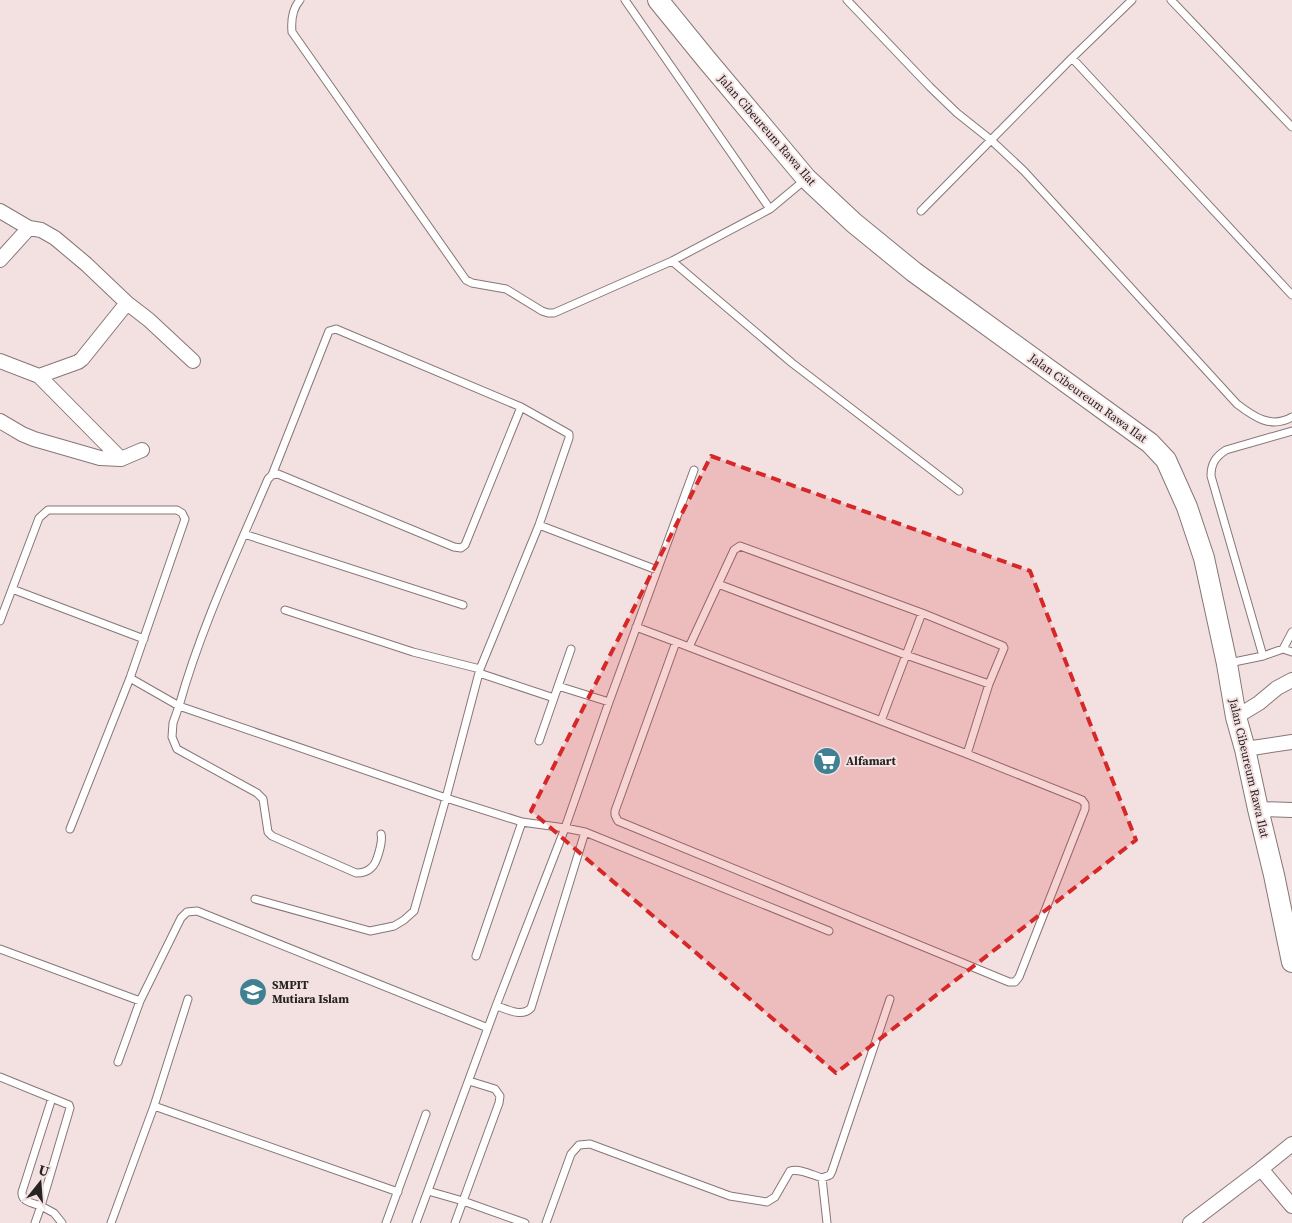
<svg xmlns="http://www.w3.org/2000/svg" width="1292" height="1223" viewBox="0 0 1292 1223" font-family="'Source Serif 4',serif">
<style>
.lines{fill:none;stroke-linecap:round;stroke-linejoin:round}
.lane-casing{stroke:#877677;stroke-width:9}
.street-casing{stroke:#877677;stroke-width:16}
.secondary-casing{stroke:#877677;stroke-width:22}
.lane{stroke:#fff;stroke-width:7}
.street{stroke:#fff;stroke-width:14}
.secondary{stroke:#fff;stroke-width:20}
.marked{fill:#d62828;fill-opacity:0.2;stroke:#d62828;stroke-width:4;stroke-dasharray:10 6;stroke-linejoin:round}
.labels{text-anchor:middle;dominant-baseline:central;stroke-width:4;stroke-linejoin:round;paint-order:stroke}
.street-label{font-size:12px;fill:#282222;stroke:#f3e1e2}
.poi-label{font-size:12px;font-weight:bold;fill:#282222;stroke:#f3e1e2;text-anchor:start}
</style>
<rect width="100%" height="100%" fill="#f3e1e2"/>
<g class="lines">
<g class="lane-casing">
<path id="lane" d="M300,0C292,9 291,21 292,32L466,280L472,283L506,289L542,311L548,313H554L672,261L770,209L806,179
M625,0L770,209
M847,0L930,87L957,113L991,140L1072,58L1132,0
M1171,0L1292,127
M1072,58L1292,295
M921,211L991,140L1024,171L1237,404C1254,417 1271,429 1292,417
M672,261L792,363L959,491
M521,407L465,545L461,548L454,547L278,474L272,475L268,479C236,554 201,627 179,706L446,798L522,822L565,828L585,832L829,931
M1292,431L1226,450C1215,457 1211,464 1211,476L1263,656L1283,649L1292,652
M539,525L657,570
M244,534L463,605
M718,584L906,655L989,684
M12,589L144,639
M285,610L413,652L480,669
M0,621L39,518L48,510H177L182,513L185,519L130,678L70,829
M636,627L676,642L967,754L1082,800L1085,804V809L1019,977L1015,982H1009L618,821L615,815V811L676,642
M689,647L734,550L740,546L922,613L1003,646L1004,648L989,684L967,754
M1283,649L1292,632
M1229,663L1263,656
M479,673L554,698
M130,678L179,706L173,723L172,737L177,749L257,793L263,799L268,832L272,836L356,873C361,873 367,872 371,868C377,864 383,841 381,834
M558,686L609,702
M881,721L922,613
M539,741L571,649
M255,899L370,931L394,926L404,920L414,911L446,798L480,669L539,525L569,438V434L521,407L336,329L329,331L272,475
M0,949L140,1001L181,918L187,912L197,911L488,1028
M476,956L522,822
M496,1006C508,1009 521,1018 531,1008L585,832
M118,1062L140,1001
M0,1077L69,1105L70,1108L41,1206L54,1213L62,1223
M469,1081L495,1089L500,1096L499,1103L463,1201L525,1223
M154,1106L398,1192
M822,1178L830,1175L832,1171L890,999
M428,1191L463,1201L455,1223
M35,1223L41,1206C33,1203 21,1202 22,1192L52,1098
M111,1223L154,1106L188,999
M386,1223L426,1114
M416,1223L496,1006L565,828L609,702L694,470
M546,1223L571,1154L579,1145L590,1144L730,1196L767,1202L775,1197L790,1171C800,1168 812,1175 822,1178L827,1223"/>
</g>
<g class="street-casing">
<path id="street" d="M0,211L29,228L41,230L55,238L86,264L127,303L149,320L193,361
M0,260L29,228
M0,361L39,376L121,459
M39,376L78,362L82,359L127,303
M0,421L22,434L34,439L100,458L121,459L142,450
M1236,717L1259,703L1277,688L1292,680
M1245,749L1292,742
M1258,809L1292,810
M1261,1169L1292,1206
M1190,1223L1261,1169L1292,1144"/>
</g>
<g class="secondary-casing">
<path id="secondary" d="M658,0L706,59L806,178L854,223L914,272L1150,443L1166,460L1187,507L1204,558L1227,664L1236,717L1245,749L1258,809L1274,875L1292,962"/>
</g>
<use href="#lane" class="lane"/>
<use href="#street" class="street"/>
<use href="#secondary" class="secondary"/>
</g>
<path class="marked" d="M711,456L1030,571L1136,840L836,1073L531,811Z"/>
<defs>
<g id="supermarket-disc" transform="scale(1.4375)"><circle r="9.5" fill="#3f8192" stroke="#f3e1e2"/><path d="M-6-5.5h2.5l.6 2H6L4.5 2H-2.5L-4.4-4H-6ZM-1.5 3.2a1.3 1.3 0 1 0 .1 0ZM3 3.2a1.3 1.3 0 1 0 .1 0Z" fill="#fff"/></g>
<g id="school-disc" transform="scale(1.4375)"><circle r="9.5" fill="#3f8192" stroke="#f3e1e2"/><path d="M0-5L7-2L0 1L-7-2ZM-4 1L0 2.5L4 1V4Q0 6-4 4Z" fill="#fff"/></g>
</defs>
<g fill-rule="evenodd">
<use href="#supermarket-disc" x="827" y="761"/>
<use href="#school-disc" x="253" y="992"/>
</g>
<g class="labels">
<g class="street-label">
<text transform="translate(767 130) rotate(49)">Jalan Cibeureum Rawa Ilat</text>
<text transform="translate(1088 398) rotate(36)">Jalan Cibeureum Rawa Ilat</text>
<text transform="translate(1249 768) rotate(77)">Jalan Cibeureum Rawa Ilat</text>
</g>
<g class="poi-label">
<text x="846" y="761">Alfamart</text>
<text x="272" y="985">SMPIT<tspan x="272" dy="14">Mutiara Islam</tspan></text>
</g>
</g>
<g transform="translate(40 1183) rotate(17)" stroke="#f3e1e2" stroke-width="4" paint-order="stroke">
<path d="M0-4L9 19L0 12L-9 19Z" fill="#282222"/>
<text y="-8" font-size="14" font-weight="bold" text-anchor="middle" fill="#282222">U</text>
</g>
</svg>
